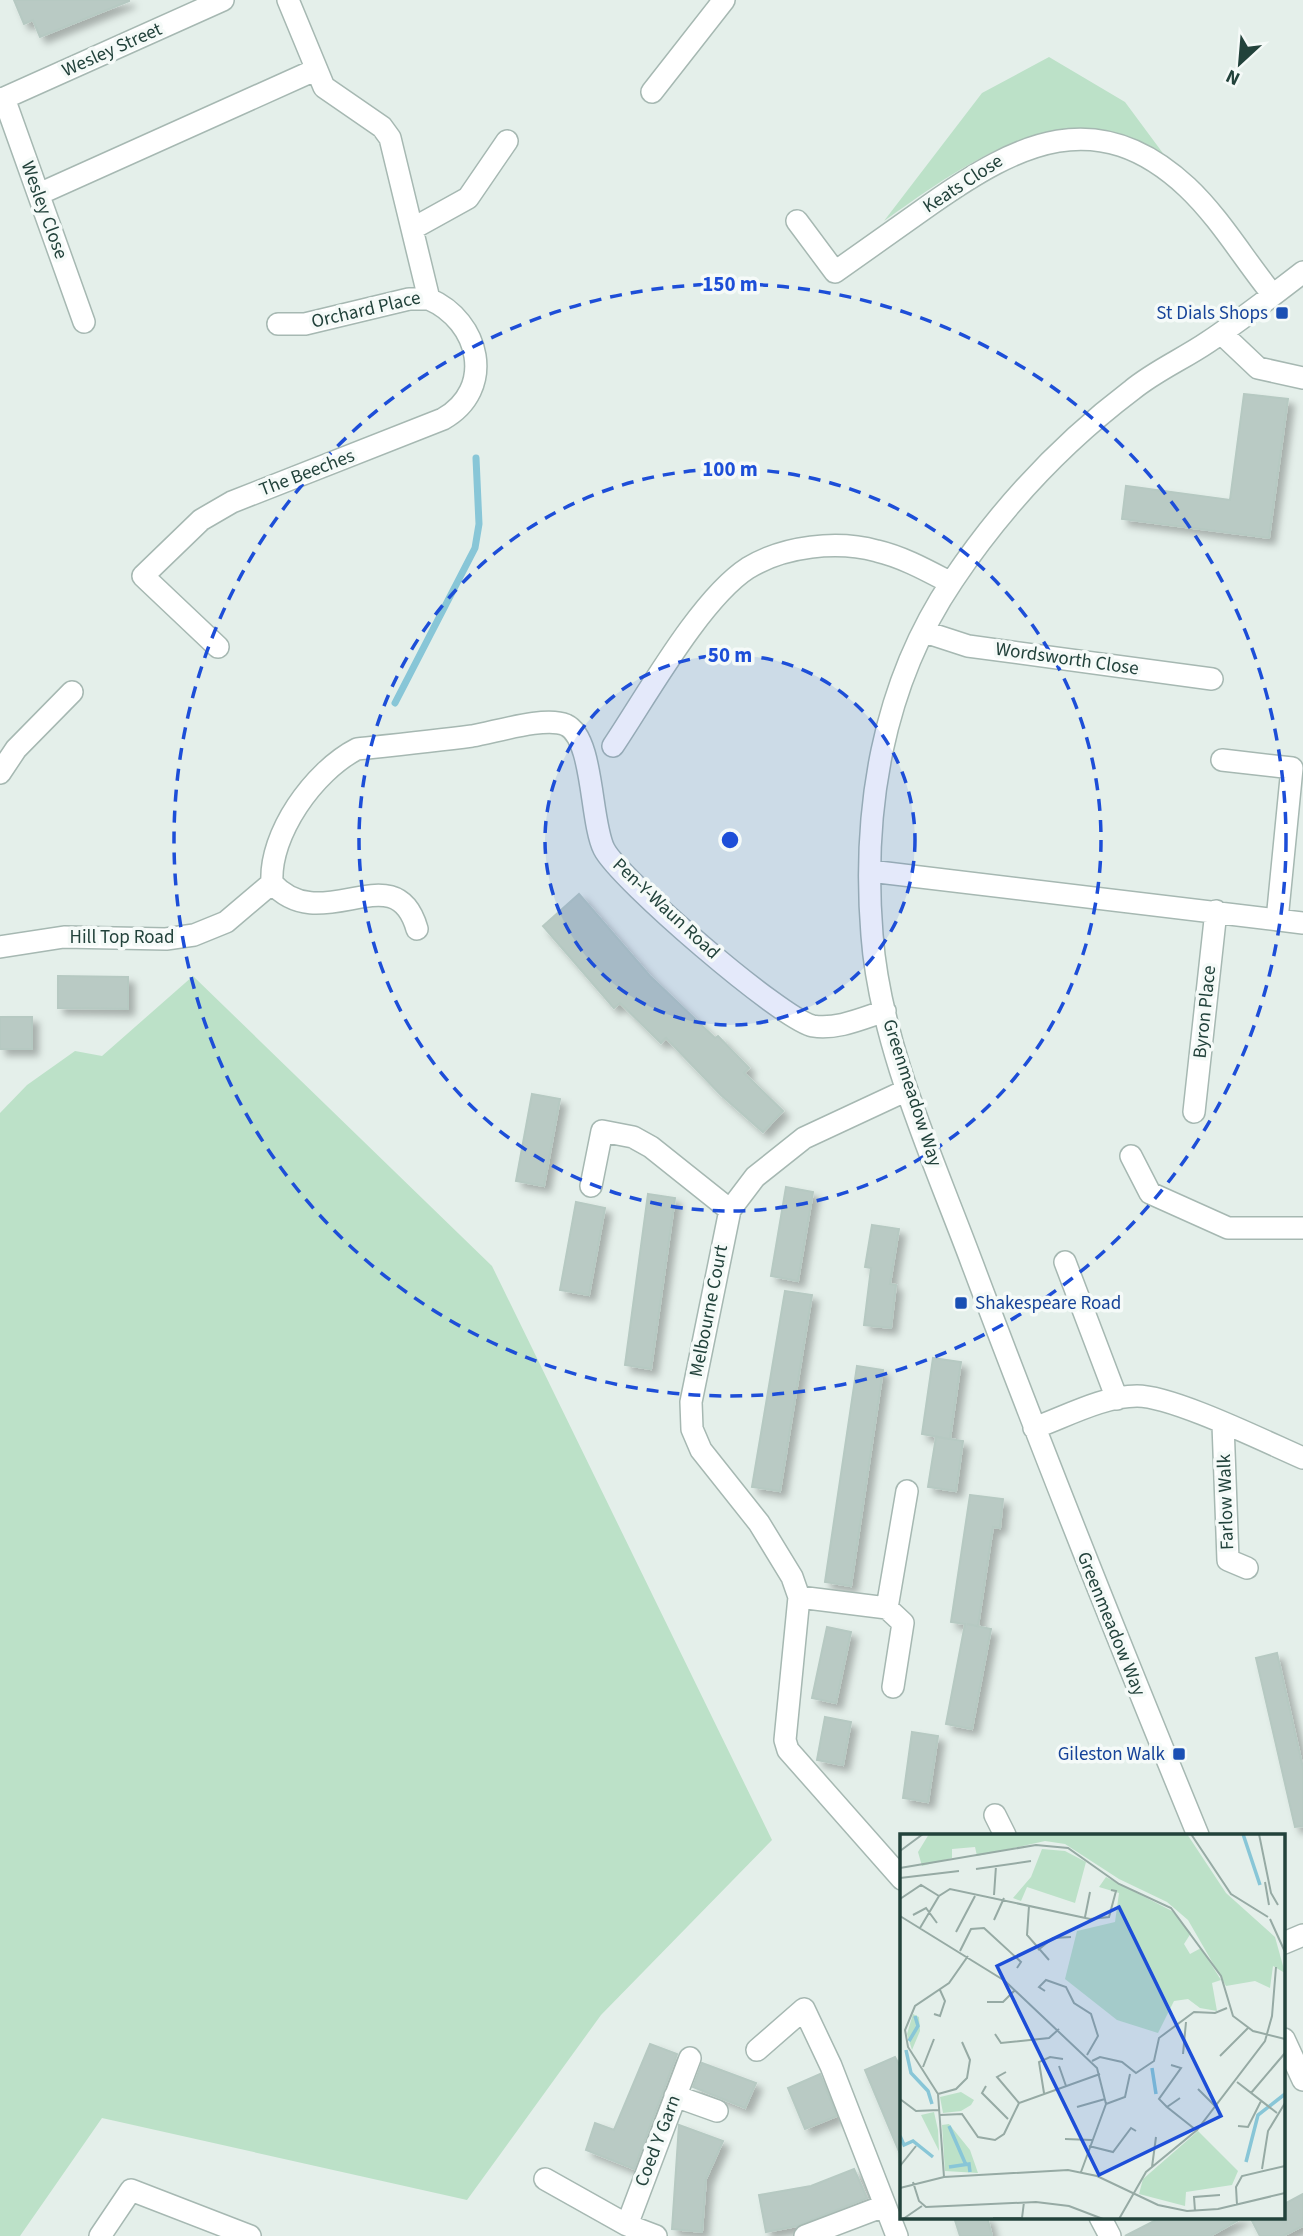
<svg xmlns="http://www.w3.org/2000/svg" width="1303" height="2236" viewBox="0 0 1303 2236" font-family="'Source Sans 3',sans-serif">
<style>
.green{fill:#bce1c8}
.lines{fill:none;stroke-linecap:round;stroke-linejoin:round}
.stream{stroke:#88c6d7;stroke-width:7}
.building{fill:#b9cac4;stroke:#b6c9c2;stroke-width:2;filter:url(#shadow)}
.minor-casing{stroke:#a6b8b2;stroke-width:24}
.minor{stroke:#fff;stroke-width:21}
.ring{fill:none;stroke:#1d4ed8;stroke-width:3.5;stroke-dasharray:12 9}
.transit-dot{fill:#1a4fb4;stroke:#f5faf8;stroke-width:2.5}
.labels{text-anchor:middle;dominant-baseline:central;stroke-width:7;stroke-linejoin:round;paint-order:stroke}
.street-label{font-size:19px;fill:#22423b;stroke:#f5faf8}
.transit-label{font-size:19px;fill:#164399;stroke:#f5faf8;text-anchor:end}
.inset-river{fill:none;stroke:#88c6d7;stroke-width:3.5}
.inset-road{fill:none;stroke:#96aaa4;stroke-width:2}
.view{fill:#1d4ed8;fill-opacity:0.15;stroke:#1d4ed8;stroke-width:3.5}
.inset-edge{fill:none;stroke:#22423b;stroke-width:3.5}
.centre{fill:#1d4ed8;stroke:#f5faf8;stroke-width:3.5}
.ring-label{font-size:21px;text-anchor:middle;font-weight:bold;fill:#1d4ed8;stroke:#f5faf8;stroke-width:7;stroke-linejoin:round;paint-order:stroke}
</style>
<defs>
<filter id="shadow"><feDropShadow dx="6" dy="6" stdDeviation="3.5" flood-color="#0004"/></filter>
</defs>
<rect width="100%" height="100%" fill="#e4efea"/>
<path class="green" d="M1049,57L1125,102L1165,156L1158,165C1136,154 1113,140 1090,133C1029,114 931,188 884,221L982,93Z
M193,976L492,1266L772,1840L601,2015L467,2200L102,2118L20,2236H0V1113L27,1085L75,1051L102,1056Z"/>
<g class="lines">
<path class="stream" d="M395,703L475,548L479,524L476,458"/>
</g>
<path class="building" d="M14,0H129V1L40,37L33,20L24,24Z
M1244,394L1288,399L1269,538L1122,519L1126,486L1230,500Z
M579,894L650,976L715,1038L718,1036L749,1068L744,1073L783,1111L763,1132L721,1095L666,1038L661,1043L620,1003L614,1008L543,926Z
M58,976L128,977V1009L58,1008Z
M0,1017H32V1049H0Z
M532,1094L560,1099L544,1186L516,1181Z
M786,1187L813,1192L798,1281L771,1276Z
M648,1194L675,1198L651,1369L625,1365Z
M576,1202L605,1208L589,1295L560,1290Z
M872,1225L899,1229L890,1284L896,1285L891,1328L864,1325L871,1268L865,1267Z
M785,1291L812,1295L780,1491L752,1487Z
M933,1358L961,1362L950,1439L963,1441L956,1491L928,1487L936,1437L949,1439L922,1434Z
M857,1366L883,1370L851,1586L825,1582Z
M970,1495L1003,1499L1000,1528L993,1527L978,1626L967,1624L991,1629L972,1729L946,1724L965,1624L951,1622Z
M827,1627L851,1632L836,1703L812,1698Z
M1277,1653L1303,1768V1826L1295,1827L1256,1658Z
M825,1717L851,1722L843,1765L817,1760Z
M912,1732L938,1736L928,1802L903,1798Z
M650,2044L677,2054L634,2169L586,2150L595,2123L614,2130Z
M895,2057L902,2070L901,2156L865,2070Z
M702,2063L756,2083L745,2108L693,2087Z
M820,2074L837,2116L805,2129L788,2088Z
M679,2125L723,2141L706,2179L702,2232L672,2229Z
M854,2169L867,2198L797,2226L766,2232L759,2195L811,2186Z
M1303,2194V2226L1283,2236H1260L1250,2217H1284V2204Z
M954,2217H987L992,2236H960Z
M1162,2217H1244L1210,2236H1125Z"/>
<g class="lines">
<g class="minor-casing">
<path id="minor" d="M652,92L724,0
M4,98L84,322
M0,100L223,0
M39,194L315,70
M797,221L835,272C867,249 899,227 931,204C1018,143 1097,103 1187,187C1220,218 1245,261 1273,295
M412,229L468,198L507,141
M278,324H305L409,299H429L390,138L382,127L324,87L288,0
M1221,333L1258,368L1303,378
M925,632L968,646L1212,679
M218,647L143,576L201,520L232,502L443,419C496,389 480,321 429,299
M613,746C646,697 700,599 748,568C784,546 837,540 877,551C903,557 928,571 951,583
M1222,760L1292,768L1277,920
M0,773L16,749L72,692
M870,871L1303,923
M272,883C269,834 314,771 357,749C395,745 434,741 472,736C496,732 545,716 566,725C594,738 590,821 604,849C619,879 782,1020 813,1026C837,1030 863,1018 885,1011
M272,883C322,939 395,852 417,929
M0,947L64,937L166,939L194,935L226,922L272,883
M1194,1112L1216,911
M1131,1156L1150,1193L1228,1228H1303
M591,1186L602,1131L633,1137L651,1147L730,1210
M1065,1262L1117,1399
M1223,1424L1228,1560L1247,1568
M1034,1428C1065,1417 1103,1396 1137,1396C1173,1396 1266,1442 1303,1458
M799,1597L887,1608
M893,1687L903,1623L887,1608L907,1491
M995,1815L1005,1835
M1198,1835C1120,1645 1044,1455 972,1263C934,1161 880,1044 872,935C862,811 882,685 953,580C1002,507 1062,443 1132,390C1155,371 1183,359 1208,342C1241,320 1272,296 1303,272
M902,1879L788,1750L785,1740L799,1597L792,1577L759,1523L701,1450L692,1429L691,1402L730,1210L755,1177L804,1138L907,1090
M1284,1943L1303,1935
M1284,2039L1303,2080
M757,2050L804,2009L831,2066L897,2236
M675,2096L717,2111
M545,2179L627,2225L656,2236
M1100,2217L1110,2236
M627,2225L690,2058
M100,2236L131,2190L250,2236
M805,2236L884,2206"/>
</g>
<use href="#minor" class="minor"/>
</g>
<circle cx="730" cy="840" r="185" fill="#1d4ed8" fill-opacity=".12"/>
<g class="ring">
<circle cx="730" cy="840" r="185"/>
<circle cx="730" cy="840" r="371"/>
<circle cx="730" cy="840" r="556"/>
</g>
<g class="transit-dot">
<rect x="1275" y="306" width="14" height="14" rx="3.5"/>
<rect x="954" y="1296" width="14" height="14" rx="3.5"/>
<rect x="1172" y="1747" width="14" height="14" rx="3.5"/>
</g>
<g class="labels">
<g class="street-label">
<text transform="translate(112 50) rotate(-24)">Wesley Street</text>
<text transform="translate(963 184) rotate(-33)">Keats Close</text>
<text transform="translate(44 210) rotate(70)">Wesley Close</text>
<text transform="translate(366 310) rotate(-13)">Orchard Place</text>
<text transform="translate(307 473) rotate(-21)">The Beeches</text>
<text transform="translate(1067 659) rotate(8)">Wordsworth Close</text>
<text transform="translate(666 909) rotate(43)">Pen-Y-Waun Road</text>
<text x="122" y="937">Hill Top Road</text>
<text transform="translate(1205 1012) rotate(-84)">Byron Place</text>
<text transform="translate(912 1093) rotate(72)">Greenmeadow Way</text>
<text transform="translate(709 1311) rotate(-79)">Melbourne Court</text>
<text transform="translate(1226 1502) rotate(-92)">Farlow Walk</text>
<text transform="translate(1111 1624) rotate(68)">Greenmeadow Way</text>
<text transform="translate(658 2141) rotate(-69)">Coed Y Garn</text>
</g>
<g class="transit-label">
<text x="1268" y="313">St Dials Shops</text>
<text x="975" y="1303" text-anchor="start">Shakespeare Road</text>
<text x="1165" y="1754">Gileston Walk</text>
</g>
</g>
<g transform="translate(900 1834)">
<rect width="385" height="385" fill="#e4efea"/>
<path d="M29,0H287L326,59L375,103L385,139L373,132L370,154L355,147L326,152L288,86L267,68L219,45L165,10L145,7L77,22L75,13L52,15V24L22,32L18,18ZM142,15L165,17L186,28L175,69L127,53L121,67L113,64L131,43ZM206,43L272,77L291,99L284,110L290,120L301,114L321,146L312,149L317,177L300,174L288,165L274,167L258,199L217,186L165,145L177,97L215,88L219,59L199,53ZM13,180L19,183L20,197L12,216L7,200ZM61,258L74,266L71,271L61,277L43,279L40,263ZM34,278L38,296L39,317L21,281ZM49,290L70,316L78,339L45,337L42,291ZM298,297L338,337L332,351L286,358L285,372L239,360L243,345Z" fill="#bce1c8"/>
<path class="inset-river" d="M343,0L360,51M9,207L18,192L15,182M6,216L11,239L28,257L32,270M252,234L256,260M49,292L66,331M0,302L4,311L13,307L33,323M346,328L358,281L385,260M49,333L69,330L70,338"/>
<path class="inset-road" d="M291,0L331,60L368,83M359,0L371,59L378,71M0,17L23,0M0,34L136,11L168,14L219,50L271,74L321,142L333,182L353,197L385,205M76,35L131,27M0,44L59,37M365,48L369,71M94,61L96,32M0,65L21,51L39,62M129,72L127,101L149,126M13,81L26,74L37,89M0,82L105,147L197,234L206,270L181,338M185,83L190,58M370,85L385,118M94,86L104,64M20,94L39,62L50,55L190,85L209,83L216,57L211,56M56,98L75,62M138,116L153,104L171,103M60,117L71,95L84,94L121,128L117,134M145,157L139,153L146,146L166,153L174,169L191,180L198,202L187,221M87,168H103L115,156M34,180L40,182L45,167L40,156M95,200L101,209L149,204L159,195M283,220L286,188M320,222L348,194M192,227L200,223L222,228L236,239L254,227L259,204L294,178L315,179L327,174M159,232L166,252M23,233L34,205M106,238L97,243L119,269M337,248L377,279M86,252L82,259L108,285M298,255L316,273M144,259L139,228L150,223L163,225M351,259L385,219M38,260L56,255L67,244L70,226L62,208M280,264L267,273L296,296M0,265L16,277L39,276M206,270L225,263L230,240M177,273L205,265M267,273L259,265L281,234L271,231M40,281L62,280L78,303L95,306L104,300L119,269L200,240M338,292L348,293L361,267M165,305L192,306M189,312L213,318L231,294L236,297M0,332L16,312M252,333L256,303M362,335L368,297L385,269M44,343L38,260L8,213L5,196L15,172L49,149L68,122M13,348L19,367L26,373L136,368L169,372L203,385M0,354L44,343L168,336L197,342L258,371L287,377L318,375L385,359M337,371L336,353L342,342L385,332M295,377L294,363L320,361M93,384H122L124,368M3,385L22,372M219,385L246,338L297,296L365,207L372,182L376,133"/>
<path class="view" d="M219,73L321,282L199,341L97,132Z"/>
<rect width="385" height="385" class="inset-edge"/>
</g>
<circle cx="730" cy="840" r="10" class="centre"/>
<g class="ring-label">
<text x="730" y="291">150 m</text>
<text x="730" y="476">100 m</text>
<text x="730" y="662">50 m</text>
</g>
<g transform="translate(1240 63) rotate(206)" stroke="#f5faf8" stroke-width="5" paint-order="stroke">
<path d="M0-5L12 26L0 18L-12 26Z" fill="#22423b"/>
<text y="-10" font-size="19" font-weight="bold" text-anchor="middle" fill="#22423b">N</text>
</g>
</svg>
